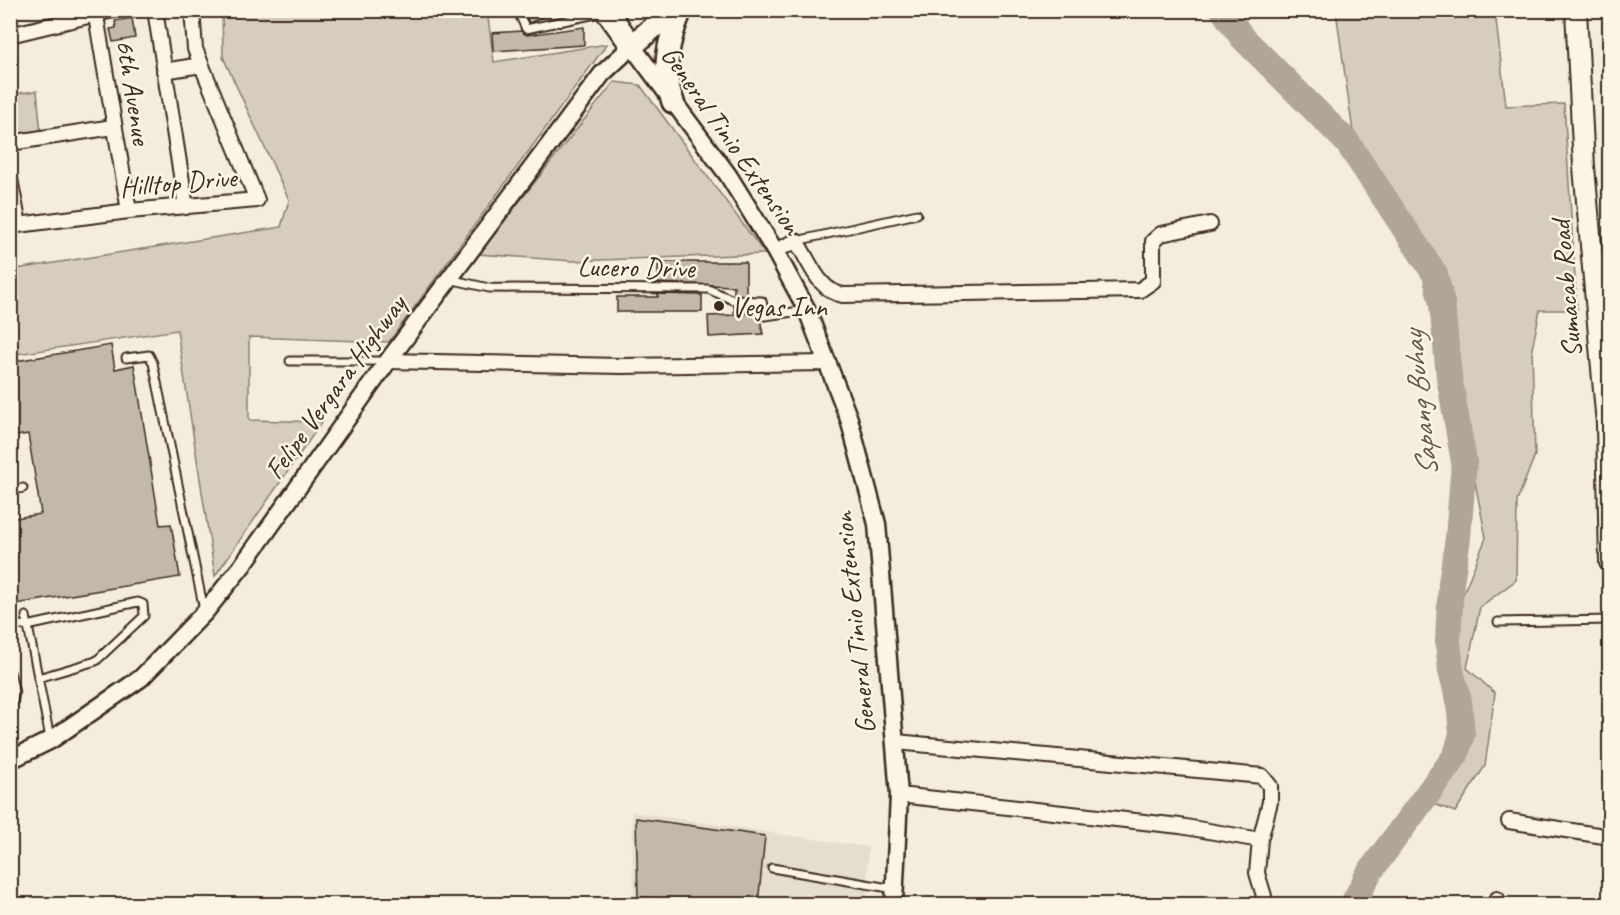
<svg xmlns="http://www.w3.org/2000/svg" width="1620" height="915" viewBox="0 0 1620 915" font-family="Caveat,sans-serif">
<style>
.built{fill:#e5ddce}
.green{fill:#d6cdbd;stroke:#887c6e;stroke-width:1.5}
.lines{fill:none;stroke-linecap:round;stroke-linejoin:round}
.river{stroke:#b0a596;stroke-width:26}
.building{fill:#c3b9aa;stroke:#3b2a1e;stroke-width:1.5}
.service-casing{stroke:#3b2a1e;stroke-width:11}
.minor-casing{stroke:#3b2a1e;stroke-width:18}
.tertiary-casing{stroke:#3b2a1e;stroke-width:21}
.secondary-casing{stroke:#3b2a1e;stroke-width:24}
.primary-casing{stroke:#3b2a1e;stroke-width:26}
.service{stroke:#fcf5e5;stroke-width:7}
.minor{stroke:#fcf5e5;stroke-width:14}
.tertiary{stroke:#fcf5e5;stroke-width:16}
.secondary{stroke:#fcf5e5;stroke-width:20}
.primary{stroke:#fcf5e5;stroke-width:21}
.poi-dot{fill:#3b2a1e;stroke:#fcf5e5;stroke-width:2}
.labels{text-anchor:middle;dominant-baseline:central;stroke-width:5;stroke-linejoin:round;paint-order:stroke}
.street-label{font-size:28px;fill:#3b2a1e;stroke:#fcf5e5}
.poi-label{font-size:28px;fill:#3b2a1e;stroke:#fcf5e5;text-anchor:start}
.water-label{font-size:30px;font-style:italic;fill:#645548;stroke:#fcf5e5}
</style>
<rect width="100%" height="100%" fill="#f4eddd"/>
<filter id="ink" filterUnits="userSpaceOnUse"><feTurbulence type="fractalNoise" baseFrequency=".0167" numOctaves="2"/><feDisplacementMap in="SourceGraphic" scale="12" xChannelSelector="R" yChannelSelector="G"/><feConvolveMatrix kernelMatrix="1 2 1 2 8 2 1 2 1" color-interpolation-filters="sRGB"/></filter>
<g filter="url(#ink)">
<path class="built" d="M632,812L868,847L867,904H634Z"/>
<path class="green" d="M222,11H487L494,62L607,44L389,342L249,337V420L322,422L215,576L177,330L11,355L10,270L281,227L289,200L223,57Z
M1336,11H1495L1506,106L1564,104L1577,310H1540L1532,349L1535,455L1517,501L1516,580L1480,607L1467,668L1495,693L1485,766L1455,812L1431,803L1469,747L1453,618L1486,538L1470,457L1458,350L1440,264L1353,132Z
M614,82L640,85L765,254L573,261L478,254Z
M37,91L41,134L11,137L10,94Z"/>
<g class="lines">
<path class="river" d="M1223,10L1242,37L1347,142L1435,274L1442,304L1449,377L1464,462L1458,538L1451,583L1448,641L1451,671L1459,701L1462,734L1456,755L1369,873L1353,904"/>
</g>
<path class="building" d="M523,10H560L529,23Z
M132,18L135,38L113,42L110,29L116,28L115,21Z
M584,27V45L493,51L492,33L521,31L527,35Z
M658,262H746V295L734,294V286L658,283Z
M658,294L702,295V312H617V297H658Z
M734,306H746V314H759L763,334L709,337L708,316L734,315Z
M111,345L115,369L134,365L160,525L171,524L180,577L10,605V519L41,514L28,434L10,437V362Z
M636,818L765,836L758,904H721L638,897Z"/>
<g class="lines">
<g class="service-casing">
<path id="service" d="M517,10L526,29L605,12
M796,241L917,214
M449,279L489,288L708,289L733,300L762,301L765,316L807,310
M126,358L149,355L153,363L204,610
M290,361H387
M10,491L23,488
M26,616L50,738
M1498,622L1610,620
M10,624L27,626L138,602L143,604L144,616L96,661L38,678
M10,672L15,693L10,715
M10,727L14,757
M772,868L895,889"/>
</g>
<g class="minor-casing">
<path id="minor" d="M155,10L186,207
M96,16L129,211
M10,35L113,10
M164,71L201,65
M10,143L113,127
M10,179L19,225
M10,226L129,211L257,200L195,49L192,10
M775,251L796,241C810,261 818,291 843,295L1140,290L1153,281V241L1161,234L1210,224
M388,361L622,366L829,363
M896,742L1262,776L1270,786V802L1260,840
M899,795L1180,826L1260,840L1257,873L1264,896
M1509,821L1610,837
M1496,904L1497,899"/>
</g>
<g class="tertiary-casing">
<path id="tertiary" d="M10,760L51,740L141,678L205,612L242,566L388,361L602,74L632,46L728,175L775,251L807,310L849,419L877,524L899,795L894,904"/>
</g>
<g class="secondary-casing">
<path id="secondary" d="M1576,10L1584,167L1607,424L1610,562"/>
</g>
<g class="primary-casing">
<path id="primary" d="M606,10L632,46L673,10
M673,102C661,71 668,40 681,10"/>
</g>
<use href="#service" class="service"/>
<use href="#minor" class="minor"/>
<use href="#tertiary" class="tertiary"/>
<use href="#secondary" class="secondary"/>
<use href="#primary" class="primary"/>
</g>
</g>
<circle class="poi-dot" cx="719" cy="306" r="6"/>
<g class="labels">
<g class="street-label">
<text transform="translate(134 92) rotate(81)">6th Avenue</text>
<text transform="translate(732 140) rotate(55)">General Tinio Extension</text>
<text transform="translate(178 182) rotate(-5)">Hilltop Drive</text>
<text transform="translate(636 267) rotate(1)">Lucero Drive</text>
<text transform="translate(1566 289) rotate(-95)">Sumacab Road</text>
<text transform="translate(335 387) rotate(-54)">Felipe Vergara Highway</text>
<text transform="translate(854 623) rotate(-96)">General Tinio Extension</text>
</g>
<g class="poi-label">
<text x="731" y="306">Vegas Inn</text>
</g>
<g class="water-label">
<text transform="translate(1420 404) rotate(-96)">Sapang Buhay</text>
</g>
</g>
<rect width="1620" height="915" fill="none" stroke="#fcf5e5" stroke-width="36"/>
<rect x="18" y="18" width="1584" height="879" fill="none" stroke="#3b2a1e" stroke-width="2" filter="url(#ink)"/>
</svg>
